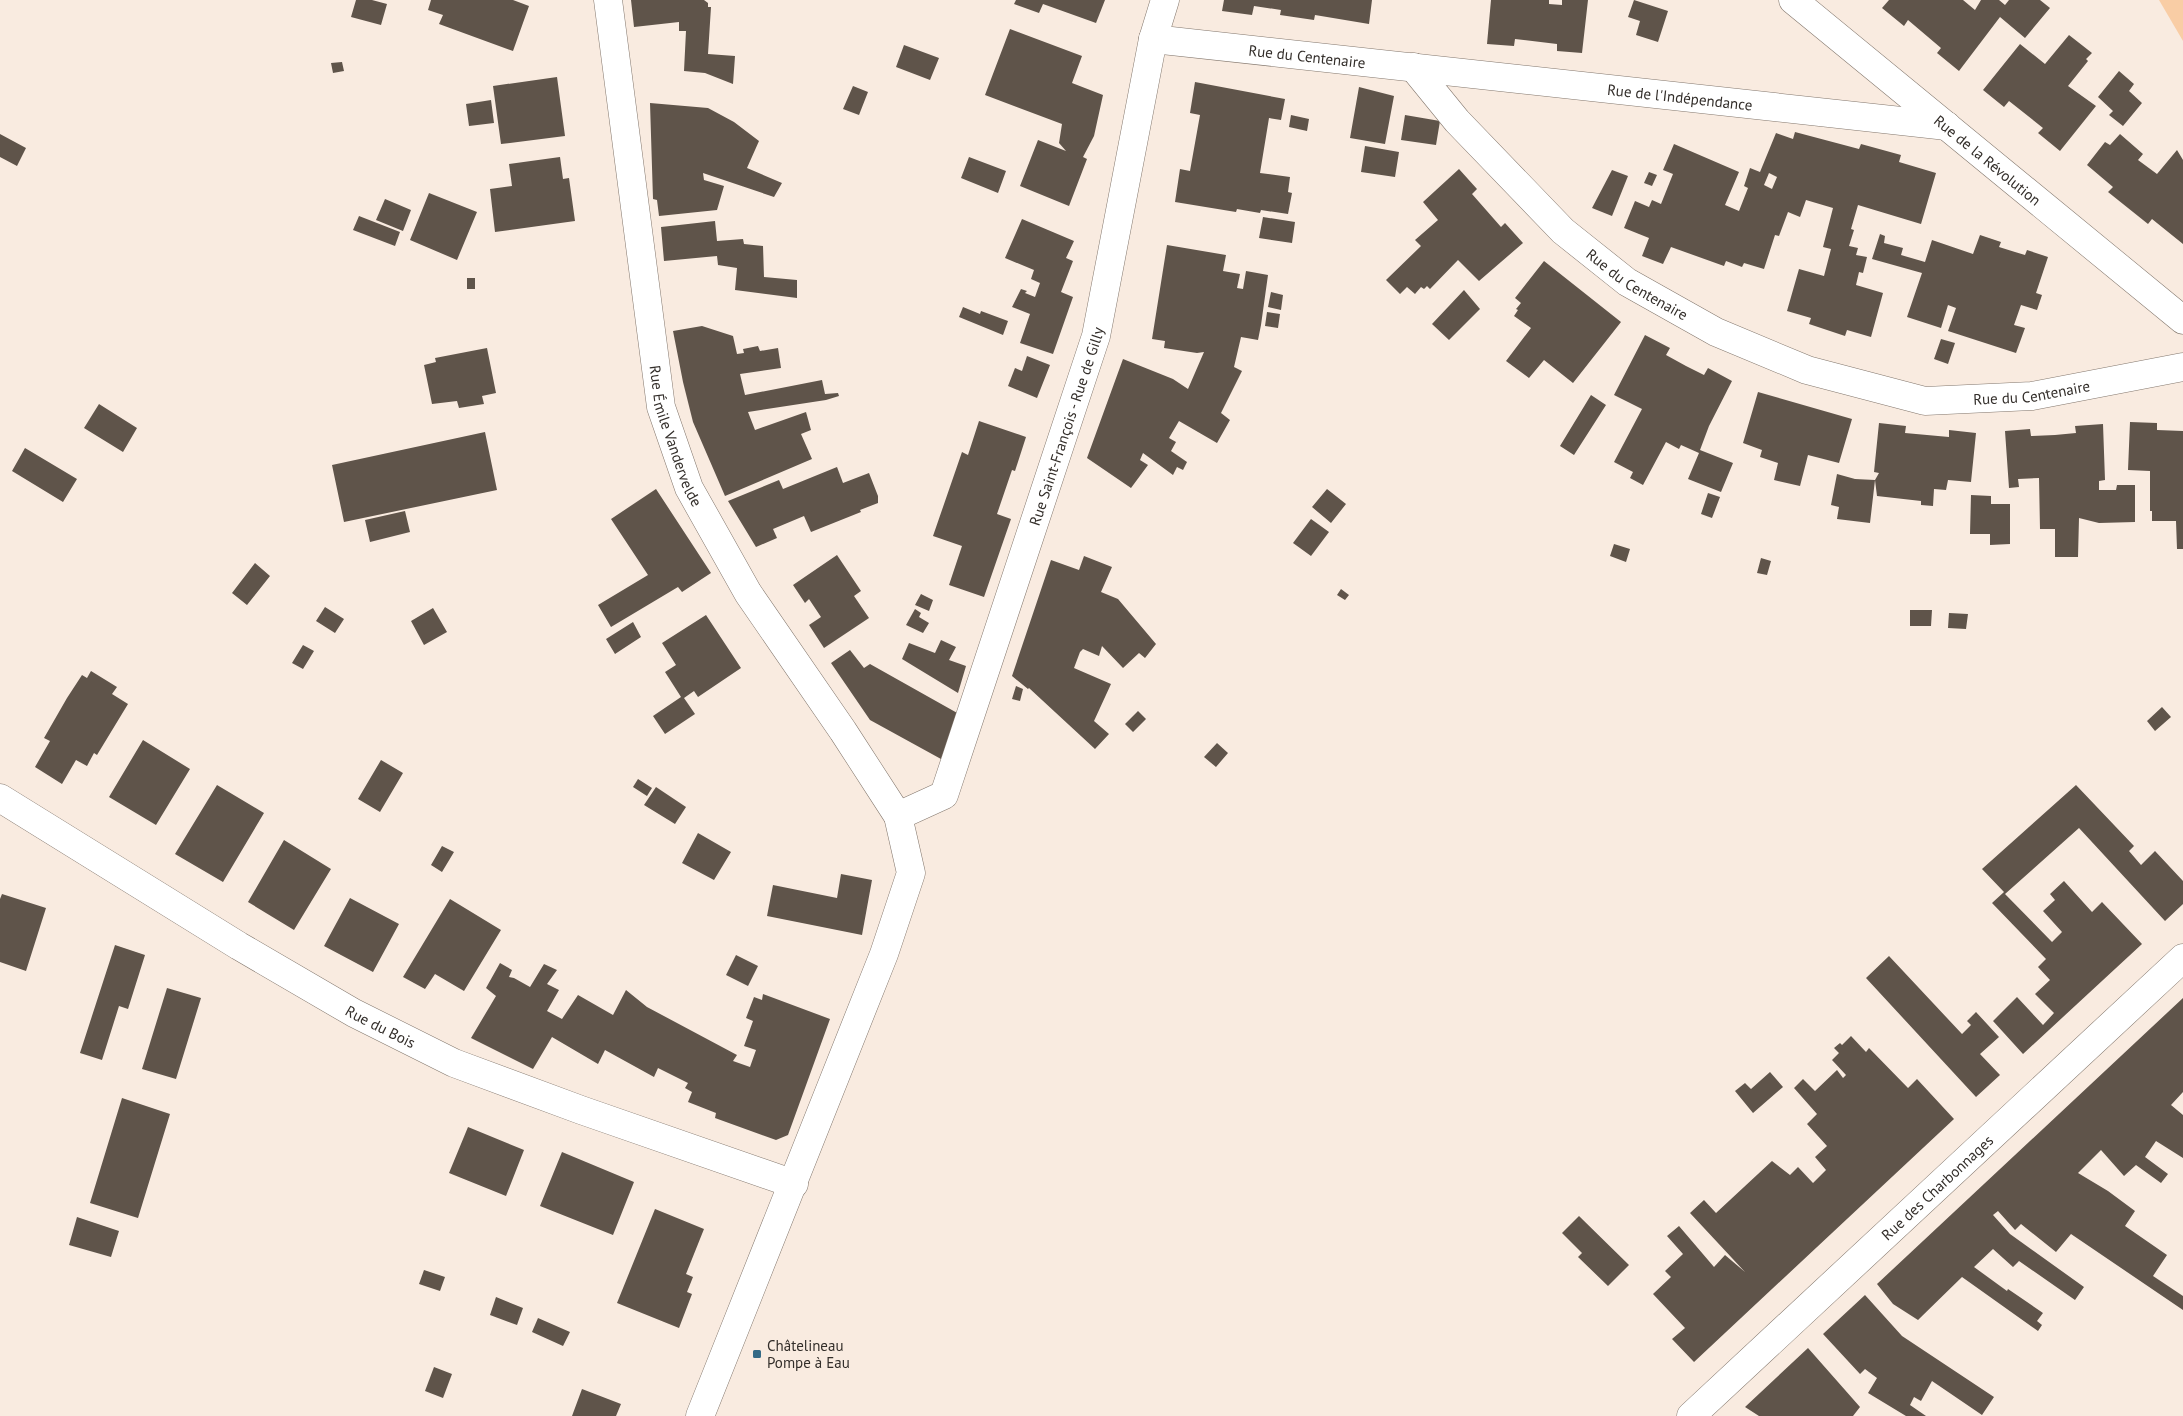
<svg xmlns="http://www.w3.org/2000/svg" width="2183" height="1416" viewBox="0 0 2183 1416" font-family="'PT Sans',sans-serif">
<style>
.green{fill:#f9cda5}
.building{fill:#5f544a;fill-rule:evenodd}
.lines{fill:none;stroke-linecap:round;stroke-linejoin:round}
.minor-casing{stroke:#83776d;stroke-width:29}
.tertiary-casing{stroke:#83776d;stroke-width:29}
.minor{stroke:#fff;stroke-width:28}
.tertiary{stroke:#fff;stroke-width:28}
.poi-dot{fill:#356a86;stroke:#f9ebe0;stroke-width:2}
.labels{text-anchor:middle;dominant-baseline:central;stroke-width:5;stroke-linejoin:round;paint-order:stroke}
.street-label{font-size:15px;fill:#332e2a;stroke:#f9ebe0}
.poi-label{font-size:15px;fill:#332e2a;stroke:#f9ebe0;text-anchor:start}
</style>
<rect width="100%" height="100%" fill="#f9ebe0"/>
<path class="green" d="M2159,0H2183V41Z"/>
<path class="building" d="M356,0H372L387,4L381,25L351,17Z
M431,0H513L529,6L513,51L439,24L443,15L428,10Z
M631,0H704L708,3V7H711L708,54L735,56L733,84L705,73L684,71L686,31H679V22L634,27Z
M1016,0H1105L1096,23L1043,4L1039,13L1014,4Z
M1224,0H1372L1369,24L1315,15L1314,20L1280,15L1281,10L1254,6L1252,15L1222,11Z
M1491,0H1549V4L1562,5V0H1588L1582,53L1557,51V44L1515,39L1514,46L1487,44Z
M1634,0L1668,11L1658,42L1636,35L1640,21L1628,17Z
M1889,0H1963L1975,10L1981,0H1999L2005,5L2009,0H2040L2050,8L2025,38L2000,17L1959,71L1937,53L1941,48L1908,20L1904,26L1882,8Z
M1010,29L1082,56L1072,83L1103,95L1094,136L1083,157L1087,159L1069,206L1020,186L1038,140L1066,151L1059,143L1062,124L985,95Z
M2069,35L2092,53L2086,59L2088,61L2068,86L2096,106L2060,151L2038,133L2043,128L2009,101L2004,107L1983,90L2020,44L2045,64Z
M904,45L939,58L930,80L896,67Z
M342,62L344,71L333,73L331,63Z
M2119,71L2134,84L2129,91L2142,103L2123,126L2109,115L2113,111L2098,97Z
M557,77L565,136L501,144L493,86Z
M1195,82L1285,99L1281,120L1269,118L1260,173L1290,177L1288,192L1292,193L1288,214L1261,210L1260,213L1237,209L1236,212L1175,202L1180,169L1190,171L1200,115L1190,113Z
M853,86L868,92L859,115L843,109Z
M1359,87L1394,96L1385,144L1350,138Z
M491,100L494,123L469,126L466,104Z
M650,103L708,108L734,122L759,141L747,168L782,183L774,197L703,173L704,180L724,186L717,210L659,216L657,200L653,199Z
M1291,115L1309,119L1307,131L1289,127Z
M1405,115L1440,121L1436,145L1401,140Z
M1795,132L1859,149L1861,144L1901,155L1899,162L1936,173L1921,224L1858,205L1851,229L1854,230L1849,246L1858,248L1856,255L1867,257L1863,273L1859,272L1856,285L1883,293L1871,337L1847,330L1845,336L1809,324L1811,318L1787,311L1799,269L1824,276L1831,249L1823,247L1833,208L1806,200L1800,217L1788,212L1779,236L1775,235L1764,269L1744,263L1742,267L1726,261L1724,266L1671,247L1663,264L1642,256L1649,238L1624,228L1635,201L1649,207L1652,200L1661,204L1673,174L1663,170L1674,144L1739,172L1725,205L1739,211L1748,188L1744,186L1750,168L1760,172L1776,133L1793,139ZM1769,173L1777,177L1772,189L1764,185Z
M0,134L26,148L17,166L0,157Z
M2120,134L2143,154L2138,160L2157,174L2177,150L2183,160V244L2152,219L2148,224L2108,192L2113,187L2087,165L2105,142L2110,145Z
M1365,146L1399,152L1395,177L1361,172Z
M560,157L563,179L569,178L575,221L495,232L490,189L512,186L509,164Z
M969,157L1006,171L998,193L961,178Z
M1459,169L1477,189L1472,194L1501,227L1505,223L1523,243L1479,281L1458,260L1430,289L1427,286L1424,289L1421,287L1415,294L1407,287L1400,294L1386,280L1421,246L1415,240L1438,220L1423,202Z
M1612,170L1628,176L1612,216L1592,208Z
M1649,172L1657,175L1652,186L1644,183Z
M429,193L477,212L457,260L410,240Z
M385,199L411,210L403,231L376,220Z
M359,216L400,232L395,246L353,230Z
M1263,217L1295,222L1292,243L1259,238Z
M1022,219L1074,241L1066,258L1073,261L1061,292L1073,297L1053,354L1020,343L1030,314L1012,307L1021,289L1027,291L1025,293L1035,297L1040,283L1031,279L1034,270L1005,258Z
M715,221L717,241L743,239L744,244L763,246L764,277L797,280V298L735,290L737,268L718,265L717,256L664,261L661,227Z
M1880,234L1885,236L1884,243L1903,248L1901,255L1925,262L1932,240L1973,254L1980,235L2001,242L1999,247L2015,252L2025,255L2027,250L2048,257L2036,293L2042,295L2037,310L2021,305L2014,325L2025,328L2016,353L1948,331L1956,308L1948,305L1941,328L1907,317L1922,273L1872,259Z
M1167,245L1226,255L1223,271L1240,274L1237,288L1243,289L1246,271L1268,275L1261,325L1258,340L1241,337L1234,367L1242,371L1221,413L1230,420L1217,443L1179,421L1169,438L1176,442L1171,451L1187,462L1183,470L1177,467L1173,475L1143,453L1140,460L1148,465L1131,488L1087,458L1123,359L1173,379L1188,389L1204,352L1197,353L1164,348L1165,341L1152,339Z
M1544,261L1621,322L1573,383L1544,360L1529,378L1506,361L1531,328L1514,316L1518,310L1516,309L1521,303L1515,298Z
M467,278H475V289H467Z
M1464,290L1480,309L1449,340L1432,324Z
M1271,292L1283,295L1281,310L1268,307Z
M963,307L980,314L981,311L1008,321L1003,335L959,317Z
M1267,312L1280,314L1278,328L1265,326Z
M702,326L733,336L737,354L744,353L743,349L758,346L760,351L778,348L781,368L740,374L745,395L822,380L825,394L838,393L839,396L826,400L748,412L755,430L806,412L811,430L801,434L812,459L725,496L693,422L683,382L673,331Z
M1645,335L1670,348L1666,355L1686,366L1704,375L1708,368L1732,381L1709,426L1700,450L1733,463L1721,492L1688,479L1699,453L1681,445L1679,449L1666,442L1643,485L1630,478L1633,472L1614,462L1642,409L1614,395Z
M1941,339L1955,343L1948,364L1934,359Z
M487,348L496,393L482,396L484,404L459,408L457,401L432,404L424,365L436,362L435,358Z
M1027,356L1050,365L1037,398L1008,386L1015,368L1022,371Z
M1758,392L1852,419L1839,463L1808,455L1800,486L1774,480L1778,463L1760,457L1762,450L1743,443Z
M1591,395L1606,405L1574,455L1560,446Z
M99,404L137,428L123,452L84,428Z
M979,421L1026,437L1015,471L1012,470L997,514L1011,519L984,597L949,585L962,546L933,536L962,452L968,455Z
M2130,422L2157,423V430L2183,431V549H2177L2176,521H2152V511H2150V471L2128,470Z
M1879,423L1906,426L1905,433L1949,437V430L1976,433L1971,482L1948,480L1946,490L1934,489L1933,506L1921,505V501L1877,496L1875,480L1879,473L1874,472Z
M2103,424L2105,480L2099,481V490H2116L2117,485H2135V522L2099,523L2079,518L2078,557H2055V529H2040L2039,478L2018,479L2019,487L2009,488L2005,431L2030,429L2031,436L2055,435L2076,433L2075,426Z
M485,432L497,490L344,522L332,465Z
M25,448L77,479L63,502L12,471Z
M837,467L843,483L869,473L878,496V503L860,510L861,512L811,532L804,516L773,529L777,538L756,547L728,501L779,480L783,489Z
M1837,474L1855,479L1875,480L1870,523L1837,519L1839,507L1831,505Z
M656,489L711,573L682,592L678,587L611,627L598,605L648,575L611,519Z
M1327,489L1346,504L1331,523L1312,507Z
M1708,493L1720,497L1712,518L1701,514Z
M1971,495L1991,496V504H2010V544L1990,545V534H1970Z
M405,511L410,532L370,542L365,520Z
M1311,519L1329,532L1311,556L1293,543Z
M1614,544L1630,549L1626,562L1610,556Z
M837,555L861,591L854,596L869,618L824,648L809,625L821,617L809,599L805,603L793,585Z
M1084,556L1112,567L1101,592L1118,599L1156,644L1145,658L1139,653L1123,668L1102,646L1099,656L1083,649L1080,652L1074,668L1111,684L1094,721L1109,734L1095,749L1029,688L1028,689L1012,676L1051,560L1079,570Z
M1761,558L1771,561L1767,575L1757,573Z
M255,563L270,576L247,605L232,593Z
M1341,589L1349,595L1345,600L1337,595Z
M921,594L933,600L929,611L915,605Z
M325,607L344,619L335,633L316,621Z
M433,608L447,632L424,645L411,621Z
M915,609L921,613L919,617L929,623L923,633L906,625Z
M1910,610H1932L1931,626H1910Z
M1949,613L1968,614L1966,629L1948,628Z
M706,615L741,668L698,697L694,691L684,698L695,714L665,734L653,716L681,697L665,672L676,665L662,643Z
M633,622L641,637L615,654L606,639Z
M941,640L956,647L949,660L966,666L958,693L902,659L909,643L935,653Z
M303,645L314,651L303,669L292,663Z
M850,650L864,668L870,664L959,714L941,759L870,720L831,663Z
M91,671L117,687L112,694L128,704L97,755L94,753L87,766L76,760L62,784L35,767L50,741L44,738L67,698L82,675L87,678Z
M1016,686L1023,689L1020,701L1012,699Z
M2162,707L2171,717L2155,731L2147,721Z
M1138,711L1146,719L1133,732L1125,724Z
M143,740L190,769L156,825L109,797Z
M1217,743L1228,753L1216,767L1204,757Z
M381,760L403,773L380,812L358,799Z
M638,779L652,788L647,796L633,787Z
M217,785L264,813L223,882L175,854Z
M2076,785L2134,846L2129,851L2141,865L2155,851L2183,881V904L2165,921L2079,828L2005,894L2052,942L2062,932L2043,911L2055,900L2050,894L2064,881L2092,912L2102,902L2142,944L2023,1054L1993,1021L2017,997L2043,1025L2054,1013L2035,994L2050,980L2038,967L2046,959L1992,903L2004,892L1982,869Z
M656,787L686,807L675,824L644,805Z
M698,833L731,852L714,880L682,863Z
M284,840L331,869L294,930L248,902Z
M442,846L454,852L442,872L431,865Z
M841,874L872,880L862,935L767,916L773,885L837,898Z
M2,894L46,908L26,971L0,962V899Z
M350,898L399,924L373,972L324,946Z
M450,899L501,930L464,991L435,974L425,989L403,977Z
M115,945L145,955L128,1009L119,1006L102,1060L80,1053Z
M736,955L758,966L748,986L726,975Z
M1889,956L1962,1034L1971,1025L1967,1021L1976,1012L1999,1037L1980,1054L2000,1075L1976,1097L1866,978Z
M500,963L512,970L509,977L514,978L530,987L544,964L557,970L547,984L559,990L547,1011L562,1019L578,995L613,1015L626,990L647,1007L737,1055L733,1061L750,1067L756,1050L744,1046L753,1021L746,1018L754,997L762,1000L763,994L830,1019L788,1135L776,1140L715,1118L716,1113L688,1102L692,1092L685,1088L688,1083L658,1068L654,1077L605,1050L598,1064L552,1037L533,1069L471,1038L496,996L486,988Z
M167,988L201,998L176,1079L142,1069Z
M2183,998V1092L2171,1105L2183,1115V1158L2156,1141L2145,1157L2168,1174L2161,1183L2136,1165L2124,1176L2101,1150L2078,1173L2108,1191L2135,1211L2125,1226L2167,1255L2153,1276L2183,1296V1310L2071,1234L2056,1252L2021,1224L2015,1230L1998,1211L1993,1215L2010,1234L2084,1287L2075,1300L2019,1261L2013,1267L1993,1249L1974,1267L2007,1291L2008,1289L2043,1313L2037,1321L2042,1325L2038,1331L1962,1277L1918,1320L1893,1304L1877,1284Z
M1851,1036L1866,1052L1869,1048L1908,1088L1917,1079L1954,1119L1694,1362L1672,1339L1685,1328L1653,1294L1671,1277L1665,1271L1683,1254L1667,1236L1679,1226L1714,1267L1725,1255L1745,1272L1690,1213L1704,1200L1716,1213L1772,1161L1790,1175L1798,1167L1813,1183L1826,1170L1815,1157L1827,1146L1807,1124L1817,1114L1794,1088L1803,1079L1815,1091L1837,1070L1843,1078L1846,1075L1832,1060L1839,1053L1834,1048L1840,1043L1842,1045Z
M1770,1072L1783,1087L1753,1113L1735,1091L1745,1083L1751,1089Z
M122,1098L170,1114L138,1218L90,1203Z
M468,1127L524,1150L506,1196L449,1173Z
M562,1152L634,1182L613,1235L540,1206Z
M655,1209L704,1229L686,1274L693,1277L687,1292L692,1294L679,1328L617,1303Z
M1579,1216L1629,1265L1608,1286L1578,1257L1582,1253L1562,1233Z
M77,1217L119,1231L111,1257L69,1245Z
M424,1270L445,1277L440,1291L419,1284Z
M1865,1295L1902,1336L1994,1397L1982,1415L1932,1381L1921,1401L1914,1397L1910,1405L1926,1416H1906L1868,1393L1877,1378L1865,1369L1860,1374L1823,1334Z
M496,1297L523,1308L517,1325L490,1315Z
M538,1318L570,1332L563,1346L532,1332Z
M1808,1348L1860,1407L1853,1416H1759L1745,1407Z
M434,1367L452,1374L443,1398L425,1391Z
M582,1389L621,1404L616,1416H572Z"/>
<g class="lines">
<g class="minor-casing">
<g id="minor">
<path id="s1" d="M1793,0L2183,320"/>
<path id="s2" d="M1153,39L1947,126"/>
<path id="s3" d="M1413,67L1457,121L1563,231L1627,282L1716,332L1807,370L1925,401L2032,396L2183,367"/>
<path id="s4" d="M0,798L239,946L354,1013L454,1063L581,1110L794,1184"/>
<path id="s5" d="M898,816L944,795L1096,336L1153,39L1165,0"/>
</g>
</g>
<g class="tertiary-casing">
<g id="tertiary">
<path id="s6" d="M608,0L661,407L689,488L748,593L843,731L898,816L911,873L884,954L700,1416"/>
<path id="s7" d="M1691,1416L2183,958"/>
</g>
</g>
<use href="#minor" class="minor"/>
<use href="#tertiary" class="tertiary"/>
</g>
<rect class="poi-dot" x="752" y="1349" width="10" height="10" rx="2.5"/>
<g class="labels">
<g class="street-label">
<text stroke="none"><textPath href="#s2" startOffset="155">Rue du Centenaire</textPath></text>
<text stroke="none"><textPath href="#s2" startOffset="530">Rue de l'Indépendance</textPath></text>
<text stroke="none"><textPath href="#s1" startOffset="252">Rue de la Révolution</textPath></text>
<text stroke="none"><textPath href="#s3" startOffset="314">Rue du Centenaire</textPath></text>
<text stroke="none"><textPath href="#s3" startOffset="734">Rue du Centenaire</textPath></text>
<text stroke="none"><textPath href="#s5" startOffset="439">Rue Saint-François - Rue de Gilly</textPath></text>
<text stroke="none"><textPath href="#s6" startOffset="442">Rue Émile Vandervelde</textPath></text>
<text stroke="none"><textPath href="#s4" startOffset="444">Rue du Bois</textPath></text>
<text stroke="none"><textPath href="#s7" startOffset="336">Rue des Charbonnages</textPath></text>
</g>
<g class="poi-label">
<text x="767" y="1345">Châtelineau<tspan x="767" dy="17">Pompe à Eau</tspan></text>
</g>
</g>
</svg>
